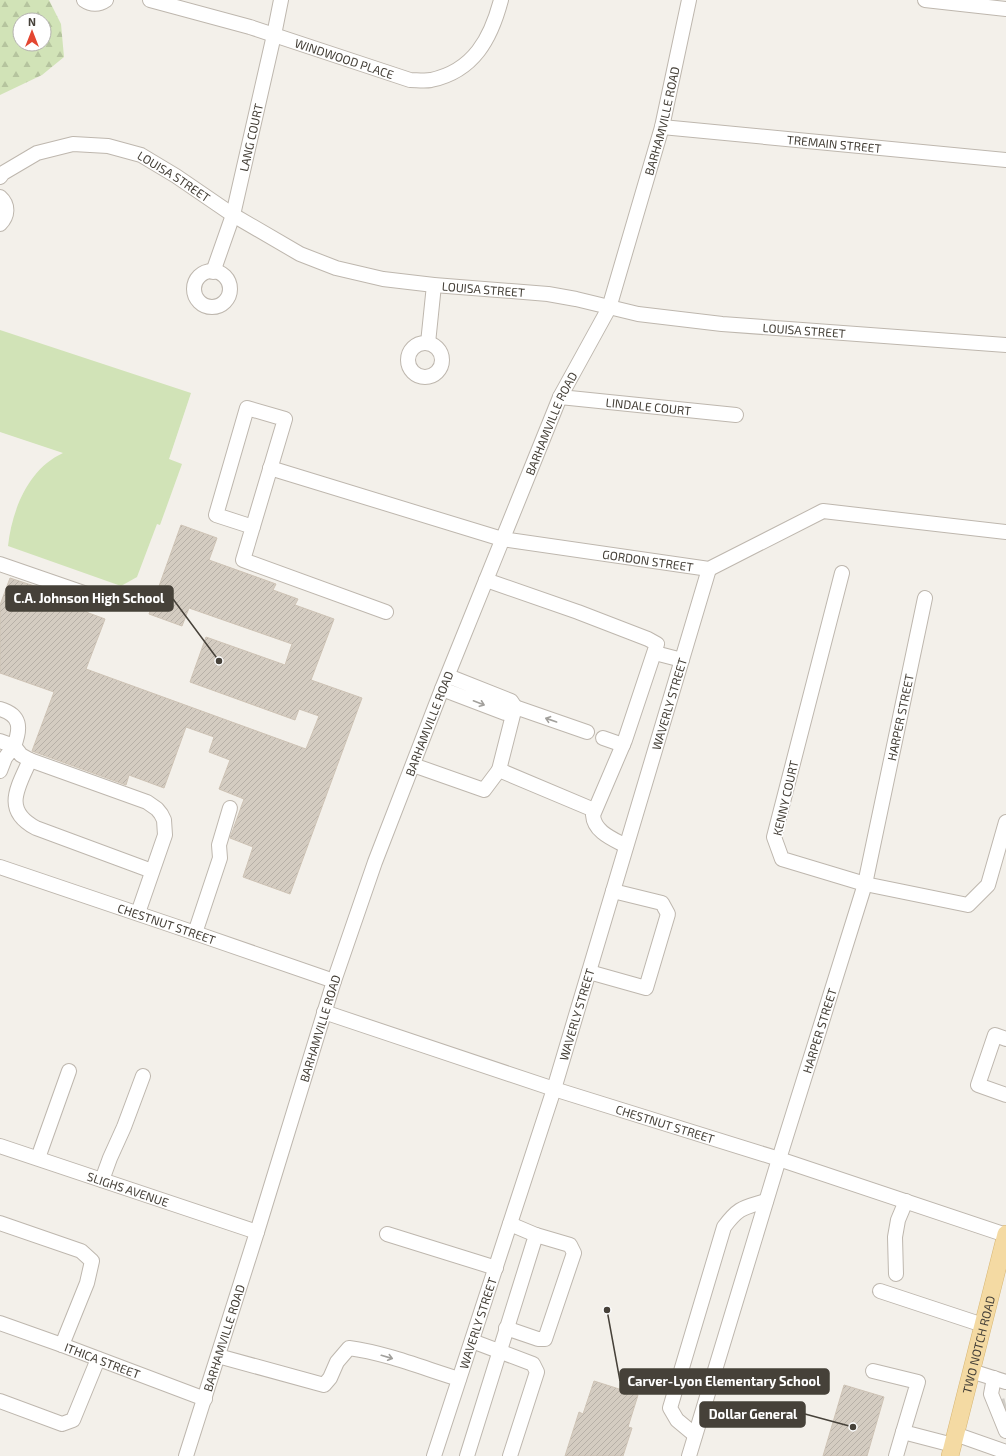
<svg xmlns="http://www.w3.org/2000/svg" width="1006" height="1456" viewBox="0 0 1006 1456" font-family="'Exo 2',sans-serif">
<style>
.forest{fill:url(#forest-firs);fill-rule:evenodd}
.pitch{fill:#d1e3b7}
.building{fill:url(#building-hatch);stroke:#cec3b5}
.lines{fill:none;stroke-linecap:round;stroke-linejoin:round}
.minor-tunnel{stroke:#d0cdc7;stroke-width:14;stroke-dasharray:14 7;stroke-linecap:butt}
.minor-casing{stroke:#beb7ae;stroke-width:16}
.major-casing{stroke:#d7b674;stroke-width:18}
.minor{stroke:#fff;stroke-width:14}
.major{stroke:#f4daa3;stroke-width:17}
.oneway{stroke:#a2a09c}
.labels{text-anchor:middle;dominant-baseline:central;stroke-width:3.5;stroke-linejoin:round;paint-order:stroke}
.street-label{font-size:12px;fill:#464139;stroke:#fff}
.leader{fill:none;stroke:#464139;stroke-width:1.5}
.callout-dot{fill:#464139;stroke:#fff;stroke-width:1.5}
.callout{fill:#464139;stroke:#464139;stroke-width:1.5}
.callout-label{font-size:13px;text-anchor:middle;font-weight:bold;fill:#fff}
</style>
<defs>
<pattern id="forest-firs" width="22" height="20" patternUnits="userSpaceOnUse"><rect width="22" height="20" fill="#d1e3b7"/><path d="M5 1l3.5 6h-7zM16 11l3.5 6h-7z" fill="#b5c49e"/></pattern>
<pattern id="building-hatch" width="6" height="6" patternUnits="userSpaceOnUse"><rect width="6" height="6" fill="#d4ccc1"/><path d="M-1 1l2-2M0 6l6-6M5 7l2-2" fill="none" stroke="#b7b0a7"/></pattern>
</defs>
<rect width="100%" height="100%" fill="#f3f0ea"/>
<path class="forest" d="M0,0H49L61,24L64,57L42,75L0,95ZM20,20H44V44H20Z"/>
<path class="pitch" d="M0,330L191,393L169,459L182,464L160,525L157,524L137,577L121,586L8,546C12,510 28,469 63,453L0,432Z"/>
<path class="building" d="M181,525L217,538L209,560L276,584L273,590L298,599L295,605L334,619L311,680L362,698L290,894L243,877L253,847L230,838L244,799L219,789L230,760L209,752L214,737L186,727L164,788L129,775L126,785L32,751L54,692L0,673V605L10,578L89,604L86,612L105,619L86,669L306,749L319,716L299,709L295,720L190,682L206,637L285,665L292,644L189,608L182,626L149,614Z
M594,1381L638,1395L628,1427L632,1428L623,1456H565L579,1412L583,1414Z
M844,1385L884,1397L867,1456H823Z"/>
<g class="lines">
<path class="minor-tunnel" d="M1002,1406L1006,1405"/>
<g class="minor-casing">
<g id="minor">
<path d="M84,0C91,5 99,5 106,0"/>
<path id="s1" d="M150,0L250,27L410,80C416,80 425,81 431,80C474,71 491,38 501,0"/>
<path d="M925,0L1006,9"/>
<path id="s2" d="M662,127L1006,160"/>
<path id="s3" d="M0,177L3,173L37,153L73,144L108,146L141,155L176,176L233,215L300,254L336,268L383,279L434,285L548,294L576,299L638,314L722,324L1006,345"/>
<path d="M0,197C9,205 8,216 0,224"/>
<circle cx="212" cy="289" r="18"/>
<path id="s4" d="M213,272L233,215L274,35L281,0"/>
<circle cx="425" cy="360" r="17"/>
<path d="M428,343L434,285"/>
<path id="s5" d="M560,397L736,415"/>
<path id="s6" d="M270,468L502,539L709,569L823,511L1006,532"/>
<path d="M253,527L216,515L247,408L285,419L243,560L386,612"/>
<path d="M0,564L113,603"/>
<path d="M842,573L774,837L782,859L865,884L968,905L988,885L1006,822"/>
<path d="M486,580L578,612L648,639L657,644L625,740L593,815C594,832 613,839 626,846"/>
<path d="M655,653L682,660"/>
<path d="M442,689L505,713L515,707L511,701L448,676"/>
<path d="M0,709C21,715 21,728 14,746L0,741"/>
<path d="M603,738L623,745"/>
<path d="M30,760C18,787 2,810 36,828L152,871"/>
<path d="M413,765L484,790L499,770L594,810"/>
<path d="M499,770L515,707L587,732"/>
<path d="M0,771L5,758L14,746L21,755L30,760L147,802L157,809L161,814L164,820L165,835L138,913"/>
<path id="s7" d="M0,867L195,933L334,981"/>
<path d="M195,933L220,858L219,845L230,808"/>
<path d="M589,972L646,988L668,914L662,903L613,891"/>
<path id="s8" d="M324,1012L554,1089L779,1159L1006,1235"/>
<path d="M1006,1039L995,1035L978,1085L1006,1095"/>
<path id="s9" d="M0,1146L257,1232"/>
<path d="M38,1158L69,1071"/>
<path d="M102,1180L110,1158L124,1127L143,1076"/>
<path d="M0,1223L81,1251L92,1261L87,1283L62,1345"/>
<path d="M387,1234L496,1268"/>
<path d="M896,1274L895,1237L898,1220L906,1201"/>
<path d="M880,1291L983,1325"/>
<path id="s10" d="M0,1323L62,1345L205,1399"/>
<path d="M506,1328L538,1339H545L574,1253L570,1245L536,1235"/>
<path d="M472,1341L533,1364L537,1372L510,1456"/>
<path d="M218,1356L324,1385L330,1378L337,1362L349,1348C386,1353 423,1368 459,1379"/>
<path d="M873,1371L918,1382L903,1432L953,1445"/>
<path d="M971,1371L1006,1382"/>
<path d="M994,1378L991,1394L1006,1431"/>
<path d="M0,1401L62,1424L73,1420L98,1359"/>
<path d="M955,1434L1006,1452"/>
<path d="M695,1435L677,1420L670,1408L724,1227C739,1207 743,1208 766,1201"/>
<path id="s11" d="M186,1456L257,1232L334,981L375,862L442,689L560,397L609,308L662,127L689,0"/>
<path id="s12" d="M434,1456L554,1089L709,569"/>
<path d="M467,1456L536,1235L510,1224"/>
<path id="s13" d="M689,1456L779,1159L865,884L925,598"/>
<path d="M896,1456L903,1432"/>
</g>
</g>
<g class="major-casing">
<g id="major">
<path id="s14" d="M950,1456L1006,1234"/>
</g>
</g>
<use href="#minor" class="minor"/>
<use href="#major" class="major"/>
</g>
<defs><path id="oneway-shaft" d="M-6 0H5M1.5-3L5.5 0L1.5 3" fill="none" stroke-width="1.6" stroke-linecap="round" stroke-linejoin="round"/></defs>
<g class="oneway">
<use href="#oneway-shaft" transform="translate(479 703) rotate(21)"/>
<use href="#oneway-shaft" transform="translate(551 720) rotate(-161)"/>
<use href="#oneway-shaft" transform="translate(387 1357) rotate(16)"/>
</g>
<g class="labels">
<g class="street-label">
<text stroke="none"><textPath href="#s1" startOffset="203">WINDWOOD PLACE</textPath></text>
<text stroke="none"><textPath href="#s11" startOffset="1420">BARHAMVILLE ROAD</textPath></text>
<text stroke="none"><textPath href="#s4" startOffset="140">LANG COURT</textPath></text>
<text stroke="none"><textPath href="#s2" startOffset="173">TREMAIN STREET</textPath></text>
<text stroke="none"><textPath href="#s3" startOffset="190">LOUISA STREET</textPath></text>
<text stroke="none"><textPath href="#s3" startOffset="526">LOUISA STREET</textPath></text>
<text stroke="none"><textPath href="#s3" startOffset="850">LOUISA STREET</textPath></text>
<text stroke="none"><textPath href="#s5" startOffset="89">LINDALE COURT</textPath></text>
<text stroke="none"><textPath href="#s11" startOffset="1096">BARHAMVILLE ROAD</textPath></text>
<text stroke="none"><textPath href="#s6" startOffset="390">GORDON STREET</textPath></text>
<text stroke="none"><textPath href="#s12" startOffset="788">WAVERLY STREET</textPath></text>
<text stroke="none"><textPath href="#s13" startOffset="769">HARPER STREET</textPath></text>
<text stroke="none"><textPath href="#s11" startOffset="772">BARHAMVILLE ROAD</textPath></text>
<text transform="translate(785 798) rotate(-77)">KENNY COURT</text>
<text stroke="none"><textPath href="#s7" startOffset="176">CHESTNUT STREET</textPath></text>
<text stroke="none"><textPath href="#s12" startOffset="464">WAVERLY STREET</textPath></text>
<text stroke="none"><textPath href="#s11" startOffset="448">BARHAMVILLE ROAD</textPath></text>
<text stroke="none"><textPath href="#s13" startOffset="445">HARPER STREET</textPath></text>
<text stroke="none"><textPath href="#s8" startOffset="359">CHESTNUT STREET</textPath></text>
<text stroke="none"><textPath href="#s9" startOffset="135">SLIGHS AVENUE</textPath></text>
<text stroke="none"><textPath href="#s12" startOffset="140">WAVERLY STREET</textPath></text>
<text stroke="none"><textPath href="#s11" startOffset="124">BARHAMVILLE ROAD</textPath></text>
<text stroke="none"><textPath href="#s14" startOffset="115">TWO NOTCH ROAD</textPath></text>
<text stroke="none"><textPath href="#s10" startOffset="109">ITHICA STREET</textPath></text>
</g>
</g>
<path class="leader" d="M219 661L173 599M607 1310L620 1381M853 1427L805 1414"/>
<g class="callout-dot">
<circle cx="219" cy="661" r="4"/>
<circle cx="607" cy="1310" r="4"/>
<circle cx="853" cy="1427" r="4"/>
</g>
<g class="callout">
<rect x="6" y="586" width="167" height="25" rx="4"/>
<rect x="620" y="1369" width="209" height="25" rx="4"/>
<rect x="700" y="1402" width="105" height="25" rx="4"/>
</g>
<g class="callout-label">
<text x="89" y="603">C.A. Johnson High School</text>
<text x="724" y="1386">Carver-Lyon Elementary School</text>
<text x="753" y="1419">Dollar General</text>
</g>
<g transform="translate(32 32)"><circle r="19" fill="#ffffff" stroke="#b5b3b0"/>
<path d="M0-3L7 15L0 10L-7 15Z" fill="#e34631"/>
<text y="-6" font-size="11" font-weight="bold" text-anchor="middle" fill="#464139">N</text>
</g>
</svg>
